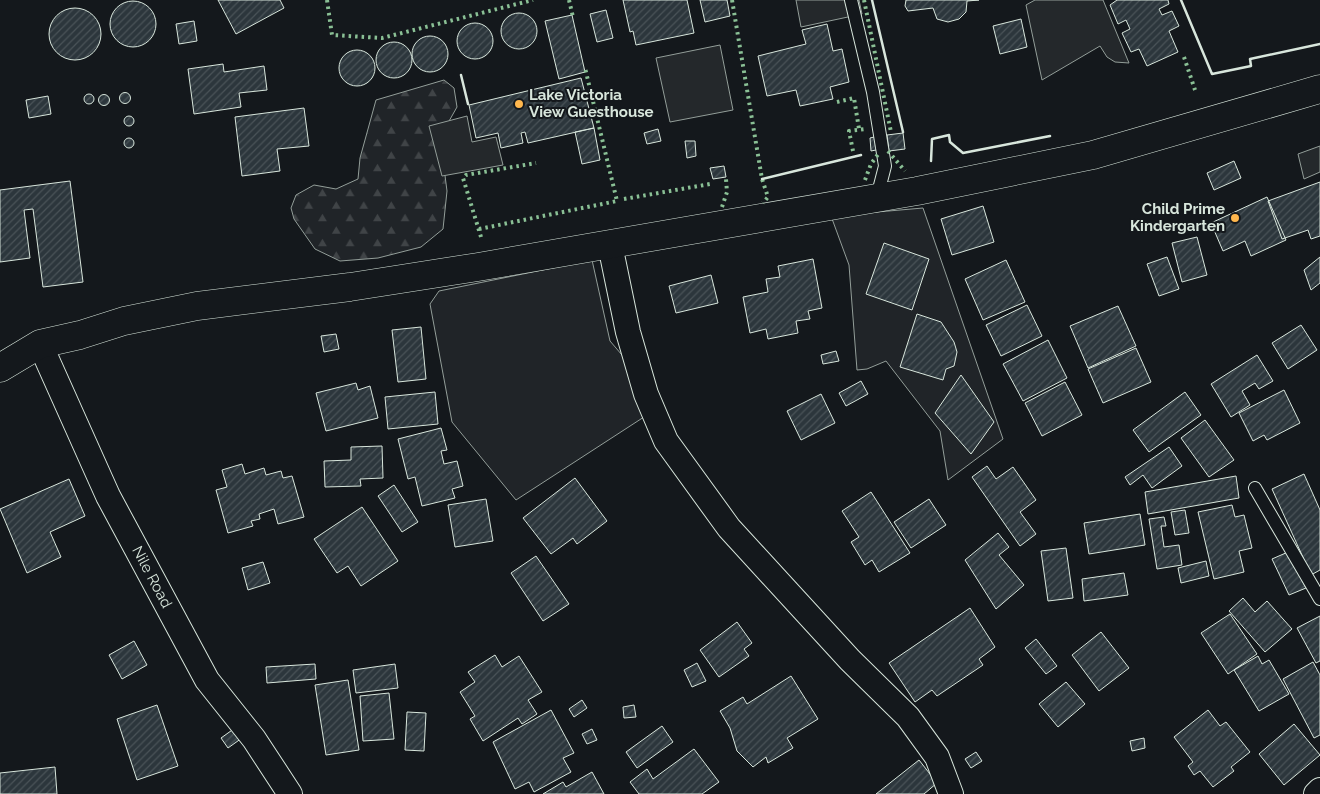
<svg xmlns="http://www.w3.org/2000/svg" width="1320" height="794" viewBox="0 0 1320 794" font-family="Raleway,sans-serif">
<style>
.grass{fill:#202428;stroke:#939e99}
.forest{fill:url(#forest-firs);stroke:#939e99}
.parking{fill:#24282b;stroke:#939e99}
.building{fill:url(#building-hatch);stroke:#d8e6dc}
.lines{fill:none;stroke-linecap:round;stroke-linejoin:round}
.lane-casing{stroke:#d8e6dc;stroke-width:14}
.street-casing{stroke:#d8e6dc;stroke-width:26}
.secondary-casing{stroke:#d8e6dc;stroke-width:29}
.lane{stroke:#14181c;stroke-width:12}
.street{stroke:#14181c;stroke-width:24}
.secondary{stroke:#14181c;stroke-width:28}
.hedge{stroke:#8ac095;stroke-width:4;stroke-dasharray:2.5 4;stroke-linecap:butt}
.wall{stroke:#d8e6dc;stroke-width:2.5}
.poi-dot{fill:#ffb74d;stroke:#14181c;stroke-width:2}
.labels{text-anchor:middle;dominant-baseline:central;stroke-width:4;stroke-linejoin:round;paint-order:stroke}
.poi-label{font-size:15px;font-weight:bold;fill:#d8e6dc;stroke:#14181c;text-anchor:start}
.street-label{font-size:15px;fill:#d8e6dc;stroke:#14181c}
</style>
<defs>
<pattern id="forest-firs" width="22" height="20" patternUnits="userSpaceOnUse" patternTransform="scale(1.25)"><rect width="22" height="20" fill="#202428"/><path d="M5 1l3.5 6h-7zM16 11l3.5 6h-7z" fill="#404447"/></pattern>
<pattern id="building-hatch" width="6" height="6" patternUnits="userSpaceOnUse" patternTransform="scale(1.25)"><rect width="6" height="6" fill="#2c363c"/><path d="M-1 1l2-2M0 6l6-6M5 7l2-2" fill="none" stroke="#4a5358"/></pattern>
</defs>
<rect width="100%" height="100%" fill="#14181c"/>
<path class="grass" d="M923,208L1003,439L948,480L940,431L886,361L867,369L857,370L849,265L831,216Z
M592,260L610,341L664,404L516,500L452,422L430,304L439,291Z"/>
<path class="forest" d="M444,80L454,88L457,107L440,137L447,191L443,229L421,247L378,258L340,261L315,249L294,219L291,208L296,195L314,185L336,189L358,179L360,158L376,100Z"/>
<path class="parking" d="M796,0H859L862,14L801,27Z
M1035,0H1103L1129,63L1115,62L1107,57L1100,46L1042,80L1026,5Z
M720,45L733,110L670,122L656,58Z
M467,116L472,142L496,137L503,165L442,176L429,126Z
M1320,146V172L1304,179L1298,154Z"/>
<path class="building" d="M218,0H280L284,8L236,34Z
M623,0H687L694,33L636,45L633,31L630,32Z
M700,0H727L730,16L705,22Z
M906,0H979L967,1L966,12L959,19L948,22L937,19L933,8L908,11L905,6Z
M1117,0H1168L1169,4L1159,9L1162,15L1172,11L1179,26L1169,31L1178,52L1147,66L1139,49L1131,52L1122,33L1130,29L1126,20L1118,24L1110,5Z
M110 24a23 23 0 1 1 46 0a23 23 0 1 1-46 0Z
M49 34a26 26 0 1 1 52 0a26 26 0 1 1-52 0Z
M606,10L613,38L597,42L590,14Z
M501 31a18 18 0 1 1 36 0a18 18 0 1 1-36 0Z
M572,15L585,72L559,79L545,21Z
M1021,19L1027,47L1000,54L993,26Z
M194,21L197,41L179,44L176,24Z
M457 41a18 18 0 1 1 36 0a18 18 0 1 1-36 0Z
M827,24L833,51L842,49L849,82L830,87L833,99L800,106L796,90L767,96L758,56L806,44L802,30Z
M412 54a18 18 0 1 1 36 0a18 18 0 1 1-36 0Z
M376 60a18 18 0 1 1 36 0a18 18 0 1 1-36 0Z
M339 68a18 18 0 1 1 36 0a18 18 0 1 1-36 0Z
M223,64L224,72L264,66L267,90L239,93L241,107L194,114L188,69Z
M581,78L594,128L528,143L525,132L521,133L523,143L501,148L498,133L476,138L469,105Z
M119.5 98a5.5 5.5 0 1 1 11 0a5.5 5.5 0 1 1-11 0Z
M84 99a5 5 0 1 1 10 0a5 5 0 1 1-10 0Z
M98.5 100a5.5 5.5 0 1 1 11 0a5.5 5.5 0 1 1-11 0Z
M48,96L51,114L29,118L26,100Z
M304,108L309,146L277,149L280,171L242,176L235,117Z
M124 121a5 5 0 1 1 10 0a5 5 0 1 1-10 0Z
M594,128L600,160L582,164L575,132Z
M658,129L661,141L647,144L644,133Z
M903,133L905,149L889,151L887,135Z
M878,136L881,149L871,151L870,138Z
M124 143a5 5 0 1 1 10 0a5 5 0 1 1-10 0Z
M685,141H695L696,156L687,158Z
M1234,161L1241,178L1214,190L1207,173Z
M724,166L726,177L713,179L710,168Z
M70,181L83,282L43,287L33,209L24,210L30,258L0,262V190Z
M1320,182V236L1311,239L1308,230L1282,239L1268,201Z
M1267,197L1286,240L1251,256L1245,241L1223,251L1211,223Z
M983,206L994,242L952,255L941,219Z
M1197,237L1207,275L1182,282L1172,243Z
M884,243L929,259L912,310L866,294Z
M1167,257L1179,289L1159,296L1147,264Z
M1320,257V283L1311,290L1304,270Z
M813,259L822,308L808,311L810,319L796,321L798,333L768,339L766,329L750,333L743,297L768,292L766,279L780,277L778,266Z
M1006,260L1025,302L983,320L965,279Z
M711,275L718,303L676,313L669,286Z
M1027,305L1042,336L1001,356L986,325Z
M1118,306L1136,346L1088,368L1070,326Z
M917,314L941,322L954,342L957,352L954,366L946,369L943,380L900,367Z
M1301,325L1317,350L1288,369L1272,343Z
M421,327L426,379L398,382L392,330Z
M336,334L339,349L324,352L321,336Z
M1048,340L1067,378L1023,401L1003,364Z
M1136,348L1151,382L1103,403L1088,369Z
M836,351L839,361L823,364L821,355Z
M1257,355L1273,381L1259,389L1255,383L1242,391L1250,405L1231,417L1211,384Z
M961,375L994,422L971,454L935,413Z
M861,381L868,394L846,406L839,393Z
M1065,382L1082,415L1042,436L1025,403Z
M356,383L358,390L370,386L378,418L326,431L316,393Z
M1284,390L1300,423L1267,440L1264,435L1253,441L1239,413Z
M435,392L438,424L388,429L385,397Z
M1185,392L1201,415L1149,452L1133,430Z
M821,394L835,423L801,440L787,411Z
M1205,420L1234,460L1209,477L1181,438Z
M441,428L447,450L441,451L444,464L457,461L463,486L452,489L455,498L422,506L415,477L408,479L398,439Z
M382,446L383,478L360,479L361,486L325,487L324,461L351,460V447Z
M1169,447L1182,466L1152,488L1143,475L1130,485L1125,477Z
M242,464L245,474L264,468L266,475L281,471L283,478L292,476L304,517L278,524L274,509L259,514L260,519L251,521L253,526L228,533L216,490L227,487L222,470Z
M987,466L996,479L1013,467L1036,500L1020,512L1036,534L1020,546L972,477Z
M1304,474L1320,510V570L1311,575L1272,489Z
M1236,476L1239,498L1148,514L1145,492Z
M575,478L607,521L577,544L573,538L551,554L523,518Z
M69,479L85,516L50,532L61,557L27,573L0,509Z
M394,485L418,522L402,532L378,496Z
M871,492L910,553L879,572L872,560L865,565L851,542L859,537L842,511Z
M486,499L493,541L455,547L448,505Z
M929,499L946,525L911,548L894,522Z
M1232,505L1235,517L1244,515L1252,548L1239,551L1244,572L1214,579L1198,512Z
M362,507L398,561L361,586L348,566L337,573L314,539Z
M1185,510L1189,533L1175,535L1171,512Z
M1140,514L1145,545L1089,554L1084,523Z
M1164,517L1166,526H1161L1164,547L1179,545L1182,565L1157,569L1149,519Z
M998,533L1009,547L999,555L1024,585L996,609L965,560Z
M1066,548L1073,598L1048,601L1041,551Z
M1288,552L1306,588L1289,595L1272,559Z
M536,556L569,604L543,621L511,573Z
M1206,561L1209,576L1181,583L1178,568Z
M263,562L270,583L248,590L242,568Z
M1124,573L1128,595L1084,601L1082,579Z
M1243,598L1255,612L1267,601L1292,629L1265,652L1229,611Z
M970,608L995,647L979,659L983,665L937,696L932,690L915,702L889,663Z
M1230,614L1257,654L1228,674L1201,633Z
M1320,616V661L1316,663L1297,628Z
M737,622L752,643L744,649L749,656L719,677L700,650Z
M1101,632L1129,668L1099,691L1072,655Z
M1036,639L1057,666L1046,674L1025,648Z
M134,641L147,665L122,679L109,655Z
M495,655L502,667L519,656L542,692L528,700L537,714L522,724L518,718L483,741L470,719L475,716L460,692L475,682L468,672Z
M1258,656L1262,664L1269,660L1289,694L1259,711L1234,670Z
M1313,662L1320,675V735L1314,738L1283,679Z
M697,663L706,681L692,687L684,670Z
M315,664L316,679L267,683L266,667Z
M395,664L398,688L356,693L353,670Z
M791,676L818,719L787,738L793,748L768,763L766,757L753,767L737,751L730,728L720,711L743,697L747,704Z
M348,680L359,750L326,755L315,685Z
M1066,682L1085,704L1058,727L1039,704Z
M389,693L394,739L363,741L360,696Z
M582,700L587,708L574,717L569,709Z
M157,705L178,766L137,780L117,719Z
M634,705L636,717L624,718L623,707Z
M551,710L574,753L563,758L571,772L534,792L529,782L515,789L493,742Z
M1208,710L1220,726L1226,722L1250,752L1231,767L1234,771L1213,787L1200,771L1194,775L1188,766L1193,762L1174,737Z
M407,712L426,713L424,751L405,750Z
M1294,724L1320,755L1284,785L1259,754Z
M662,726L673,742L637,768L626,752Z
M235,728L242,738L228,748L221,738Z
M592,729L597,740L587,744L582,734Z
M1144,738L1145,748L1132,751L1130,741Z
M694,749L719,782L702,794H639L630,782L647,769L653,779Z
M976,752L982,761L971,768L965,759Z
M919,760L937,783L924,794H876Z
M55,767L57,794H0V773Z
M592,772L604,794H543L563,782L566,787Z"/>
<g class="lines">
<g class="lane-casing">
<path id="lane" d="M851,0L873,92L885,166L877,197
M1255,488L1320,599"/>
</g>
<g class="street-casing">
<path id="street" d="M610,245L628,332L646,394L666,441L729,528L850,660L908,717L937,757L951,794
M40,344L108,496L207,680L254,739L290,794
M1316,794L1320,790"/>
</g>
<g class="secondary-casing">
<path id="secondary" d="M0,368L40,344L80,335L124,321L197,306L350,287L478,267L917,191L1093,155L1320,89"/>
</g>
<use href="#lane" class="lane"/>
<use href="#street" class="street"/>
<use href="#secondary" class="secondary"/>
<path class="hedge" d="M327,0L332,35L382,38L533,0
M569,0L573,17
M732,0L762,179L768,197L763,203
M864,0L891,132
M1184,57L1195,90
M837,102L854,98L859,129
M853,151L849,131L865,129
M888,151L905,171
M865,180L871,164L879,153
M624,199L710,184
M722,207L727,192L726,179
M479,229L617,201L585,68
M481,237L463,178L466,175L536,163"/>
<path class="wall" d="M872,0L903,132
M1181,0L1212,74L1251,66L1250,59L1320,44
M461,75L468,104
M931,161L932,139L949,135L950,142L963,153L1050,136
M762,179L861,155"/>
</g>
<g class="poi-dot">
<circle cx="519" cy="104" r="5"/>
<circle cx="1235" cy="218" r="5"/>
</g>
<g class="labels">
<g class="poi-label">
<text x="529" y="95">Lake Victoria<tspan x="529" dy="17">View Guesthouse</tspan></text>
<text x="1225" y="209" text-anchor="end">Child Prime<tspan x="1225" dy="17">Kindergarten</tspan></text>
</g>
<g class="street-label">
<text transform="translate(152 577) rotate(62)">Nile Road</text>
</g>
</g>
</svg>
